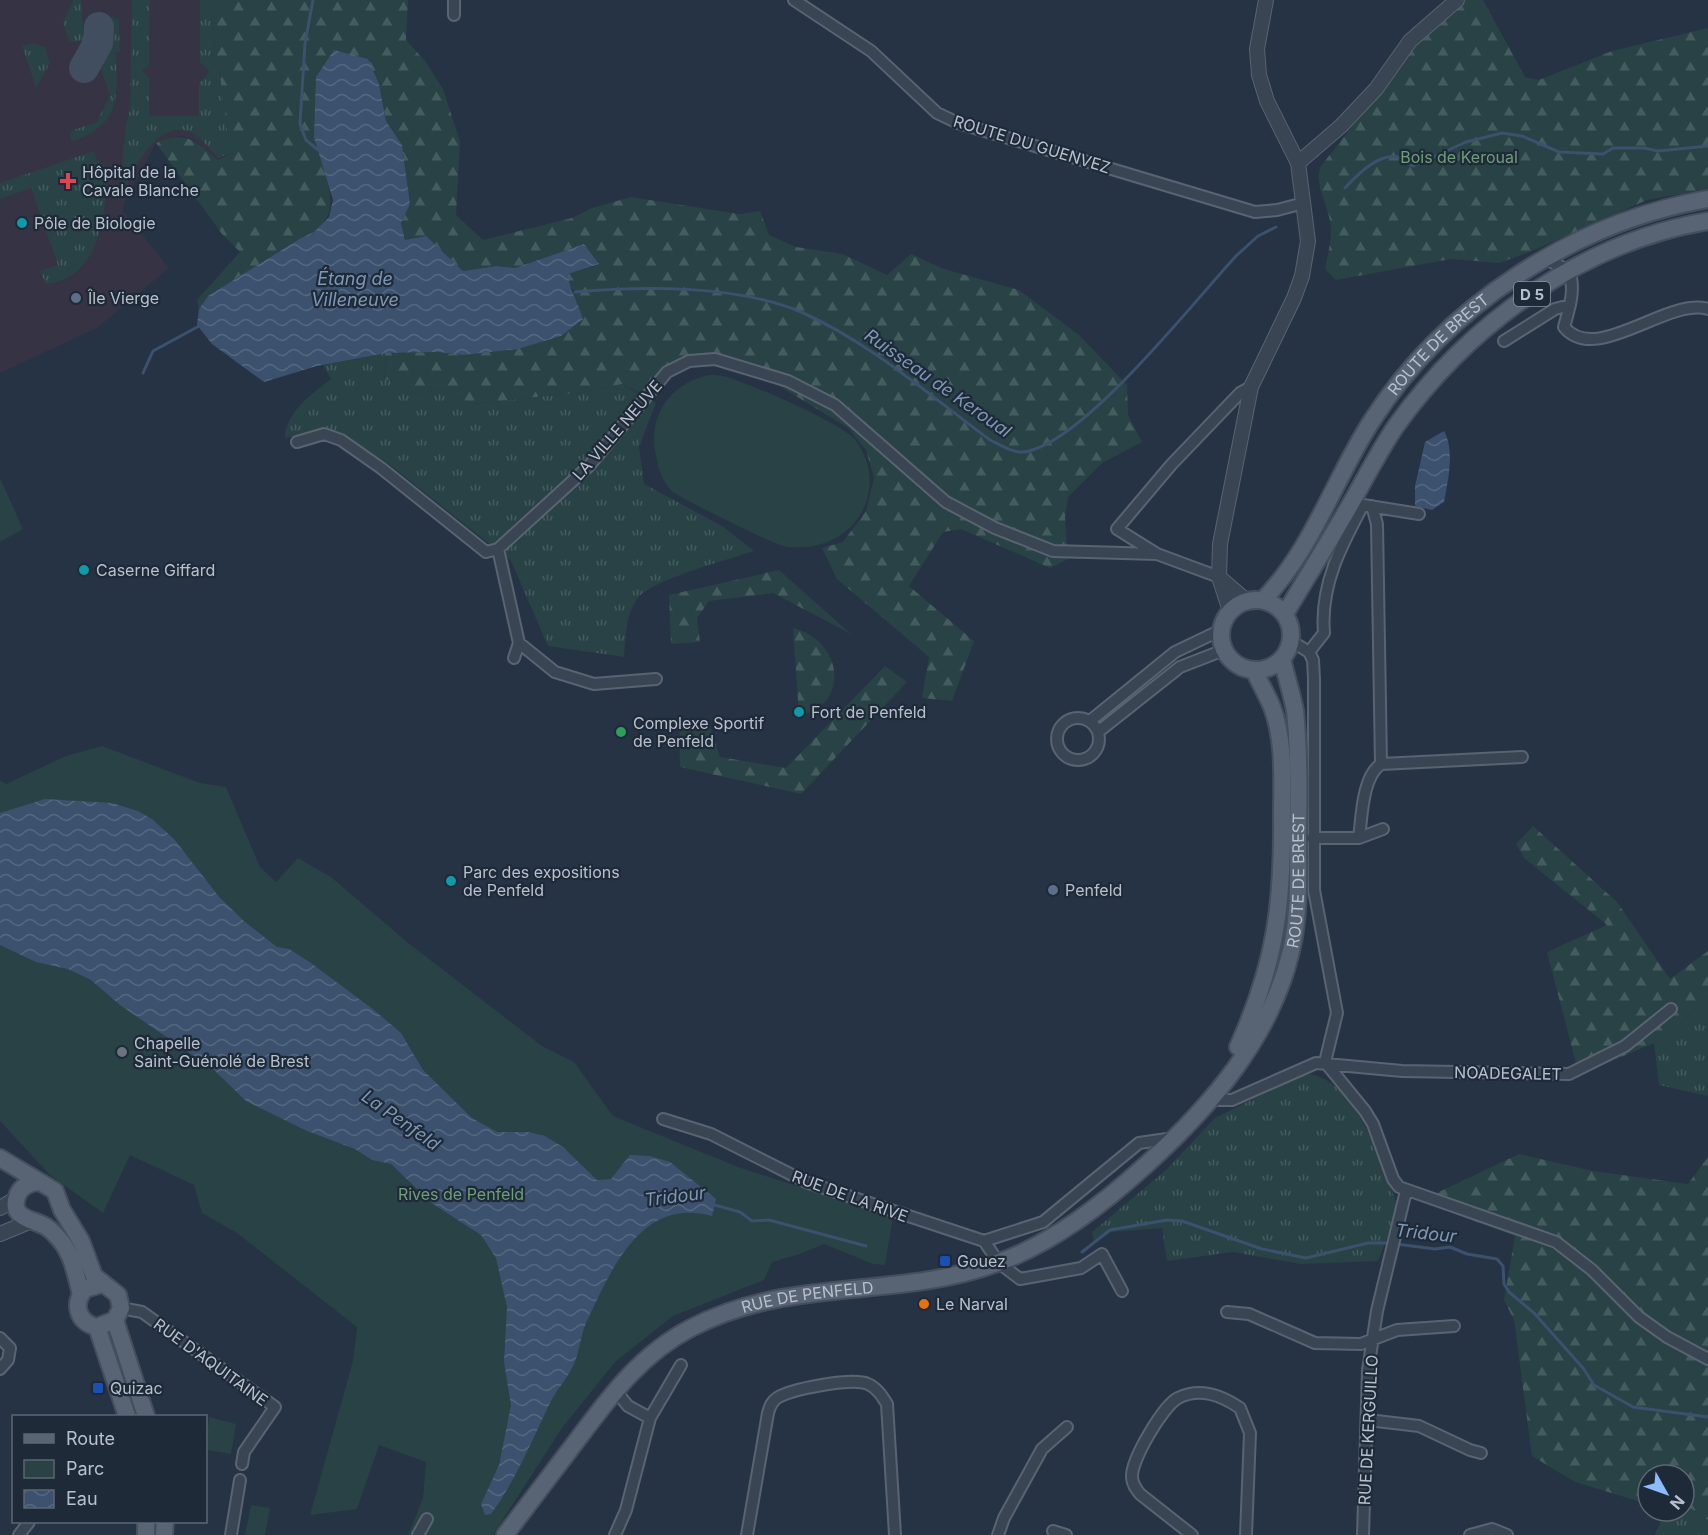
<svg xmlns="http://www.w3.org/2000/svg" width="1708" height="1535" viewBox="0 0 1708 1535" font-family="Inter,sans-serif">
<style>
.medical{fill:#353344}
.grass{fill:url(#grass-tufts)}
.forest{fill:url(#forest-firs)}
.park{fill:#284245}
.water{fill:url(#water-waves)}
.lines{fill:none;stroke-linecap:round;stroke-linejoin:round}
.stream{stroke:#3b516d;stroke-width:3}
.taxiway{stroke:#414e5f;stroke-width:30}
.minor-casing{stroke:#596371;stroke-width:14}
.tertiary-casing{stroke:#596371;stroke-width:16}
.primary-casing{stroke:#444e5d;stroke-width:20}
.minor{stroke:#3a4553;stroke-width:10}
.tertiary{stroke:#3a4553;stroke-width:14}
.primary{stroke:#586473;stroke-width:16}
.health-dot{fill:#e0444e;stroke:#1f2a39;stroke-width:2}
.culture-dot{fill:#0f9aa8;stroke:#1f2a39;stroke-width:2}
.service-dot{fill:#5c6f8a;stroke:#1f2a39;stroke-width:2}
.leisure-dot{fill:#2e9e5b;stroke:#1f2a39;stroke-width:2}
.worship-dot{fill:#6b7280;stroke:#1f2a39;stroke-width:2}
.transit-dot{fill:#1a4fb4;stroke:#1f2a39;stroke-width:2}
.food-dot{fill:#e8710a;stroke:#1f2a39;stroke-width:2}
.labels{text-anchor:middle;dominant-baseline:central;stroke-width:4.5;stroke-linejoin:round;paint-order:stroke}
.shield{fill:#1f2a39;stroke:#8a93a1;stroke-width:1.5}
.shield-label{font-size:15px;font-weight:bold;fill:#b8c0cd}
.street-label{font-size:16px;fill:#b8c0cd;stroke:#1f2a39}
.park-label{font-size:16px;fill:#6e9f78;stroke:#1f2a39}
.poi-label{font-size:16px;fill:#b8c0cd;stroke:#1f2a39;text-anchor:start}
.water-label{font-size:18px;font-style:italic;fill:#7e97b5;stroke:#1f2a39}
</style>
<defs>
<pattern id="grass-tufts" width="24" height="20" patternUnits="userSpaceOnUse" patternTransform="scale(1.5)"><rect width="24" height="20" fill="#284245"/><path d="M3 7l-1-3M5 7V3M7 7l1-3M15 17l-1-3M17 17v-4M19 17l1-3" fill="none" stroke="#455c5f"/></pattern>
<pattern id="forest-firs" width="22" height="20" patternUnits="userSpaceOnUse" patternTransform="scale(1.5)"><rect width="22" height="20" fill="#284245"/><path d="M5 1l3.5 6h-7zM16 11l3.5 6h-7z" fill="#455c5f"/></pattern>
<pattern id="water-waves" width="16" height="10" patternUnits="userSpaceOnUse" patternTransform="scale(1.5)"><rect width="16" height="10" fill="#3b516d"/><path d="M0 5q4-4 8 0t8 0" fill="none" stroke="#556881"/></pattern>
</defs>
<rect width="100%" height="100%" fill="#263344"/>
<path class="medical" d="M0,0H209L231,154L218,160L193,139L181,136L156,143L124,203L123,211L169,268L97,328L0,373Z"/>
<path class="grass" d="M73,0H81L84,41L69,42L63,22Z
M132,0H150L149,64L142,71L149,78V116H199V83L210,72L200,62V0H209L231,154L218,157C208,148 198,133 184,130C151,125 130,178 118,202L126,123L130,110Z
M112,16L119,20L120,52H116C117,99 122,124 71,142L70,131L97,122L110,95L101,69L98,67L111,41Z
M33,43L45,47L50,63L36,88L22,46Z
M94,151L97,161L108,167C104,212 104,276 46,284L40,271L58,265L31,188L0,199V183Z
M386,353L384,378L414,394L443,390L472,404L583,392L622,384L656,403L639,447L644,484L722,526L754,551C730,559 651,580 638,598C625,615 626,637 624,657L548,646L511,561L385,461L334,432L323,431L285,438C286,411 312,394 331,379L323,365Z
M1708,998V1096L1659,1085L1654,1043L1675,1028Z
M1311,1074C1357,1085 1380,1158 1395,1198L1397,1212L1378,1261L1301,1264L1233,1252L1167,1261L1162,1228L1111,1232L1094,1243L1092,1232L1165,1171L1215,1118L1299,1076Z
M1684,1504L1708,1520V1535H1655L1665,1511H1684Z"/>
<path class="forest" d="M209,0H408L406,40L425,61L443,89L460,141L456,215L483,240L572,218L592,208L631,197L739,214L760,211L769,235L796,247L843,254L887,275L911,254L944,269L1019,290L1079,335L1127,385L1128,415L1142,442L1102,463L1068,497L1065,517L1068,559L1050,568L961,529L943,532L909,586L974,641L952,701L922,698L929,657L837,579L822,548L843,542L866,511L874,478L866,450L848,428L750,368L715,359L667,372L646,396L622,384L583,392L472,404L443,390L414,394L384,378L386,353L438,352L463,355L575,292L568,284V274L598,265L584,244L514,268L496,266L463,271L426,236L405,240L401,223L410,204L402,145L386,121L379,84L314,138C323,177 352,218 301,238L208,296L199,309L197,300L240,252L222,234L156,143C187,130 194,140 218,160L231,154Z
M1465,0H1483L1525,77L1539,80L1612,51L1708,28V189L1647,200L1532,251L1499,263L1451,259L1336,280L1325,269C1327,257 1331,244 1331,231C1332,210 1312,185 1321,166L1426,33Z
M779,570L851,634L773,593L709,601L697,618L700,642L671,644L669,595Z
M793,628C830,636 852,683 817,709C812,712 805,714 799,716Z
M885,666L907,682L801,794L680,767L679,719L707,718L720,757L786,768Z
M1533,826L1617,902L1670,979L1708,951V998L1675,1028L1654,1043L1579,1075L1547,952L1607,925L1524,858L1516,844Z
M1519,1154L1593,1171L1688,1184L1708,1157V1520L1684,1504V1475H1648V1504L1575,1482L1532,1456L1514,1320L1504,1300L1515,1236L1420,1201Z"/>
<path class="park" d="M708,375C716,375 723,375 730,378C754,386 843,423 856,441C889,486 859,543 805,547C800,547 793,548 787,547C776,546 684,500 673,492C664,485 659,471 657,460C646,419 667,385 708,375Z
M0,478L23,529L0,542Z
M102,746L200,783L226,787L260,867L276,882L298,858L331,877L407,942L542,1046L574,1062L613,1116L738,1167L893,1217L885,1265L873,1264L824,1244L800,1254L772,1262L764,1280L673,1316L615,1362L562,1428L493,1535H408L423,1498L426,1462L379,1445L357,1509L310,1515L353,1361L357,1327L237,1233L202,1213L194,1185L130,1155L103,1213L50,1175L0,1121V780L6,784L66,756Z
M209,1417L236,1424L231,1454L206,1450Z
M251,1505L270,1508L265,1535H245Z"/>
<path class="water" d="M334,50L368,59L379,84L386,121L402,145L410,204L401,223L405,240L426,236L463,271L496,266L515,268L584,244L599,264L568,274C568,285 579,306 583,319L561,336L518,349L463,355L438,352L386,353L317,366L264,382L212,344L197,325L199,309L208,296L301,238L314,232L329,217L333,200L314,138L316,77Z
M1444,431C1455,451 1448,480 1444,502L1432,510L1415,506V486L1425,442Z
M45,799L112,803L138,811L152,819L174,839L220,898L245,922L277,947L289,949L311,963L374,1010L401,1033L423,1070L472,1118L497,1132H528L545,1136L563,1147L597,1180L611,1179L630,1155L650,1156L670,1162L716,1199L712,1216C641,1196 611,1270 586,1323C580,1337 580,1352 573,1366C567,1379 557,1389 551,1401C533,1438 515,1482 491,1514L485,1515L481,1504L499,1465L511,1405L504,1362L507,1307L496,1258L481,1235L433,1204L391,1164L372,1160L355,1149L307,1131L246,1101L214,1070L120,1005L91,980L68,969L36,962L0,945V813Z"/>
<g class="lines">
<path class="stream" d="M313,0L305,43L300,124L306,140L318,150
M1345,188C1356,176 1378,153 1397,157C1403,159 1408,164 1413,166L1466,142L1502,133L1522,136L1559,152L1603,154L1613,148H1644L1658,151L1708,146
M575,292C643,286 738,285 801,312C871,343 929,395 990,440C1001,445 1012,453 1024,452C1083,444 1194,301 1237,255L1258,236L1276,227
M143,373L153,351L201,325
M711,1204L740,1212L752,1221L769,1220L866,1246
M1396,1244L1435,1249L1450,1247L1467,1254L1497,1259L1503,1266L1504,1284L1509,1292L1534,1313L1583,1368L1594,1385L1633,1407L1708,1417
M1082,1252L1110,1230L1167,1220L1182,1221L1262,1249L1306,1258L1368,1243H1390"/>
<path class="taxiway" d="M84,68L98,43L99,27"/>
<g class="minor-casing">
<path id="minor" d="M454,0V15
M794,0L871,51L937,113L958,123L1255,212L1277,210L1304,203
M1544,258L1569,271C1576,289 1569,309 1564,327C1596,366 1667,297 1708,309
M1504,341L1555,309L1570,305
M297,442L324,434L341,440L381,468L486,552L498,549L589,466L667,372L689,361L715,359L788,381L835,405L946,502L995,528L1053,551L1157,554
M498,549L519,643L514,658
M1219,577L1157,554L1117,529L1171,465L1240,393L1251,387
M1291,641L1309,652
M519,643L555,672L594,684L656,679
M1309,652L1313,660L1314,679V890L1337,1013L1325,1062
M1309,652L1324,633C1320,585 1341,546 1363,505L1419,514
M1057 739a21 21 0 1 1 42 0a21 21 0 1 1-42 0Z
M1090,721L1175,652L1221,630
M1098,732L1180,667L1224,650
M1381,764L1522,757
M1312,838H1359C1362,816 1362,777 1381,764L1377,524L1372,506
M1359,838L1383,829
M1325,1062L1365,1111L1373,1124L1393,1179L1399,1187L1556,1242L1592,1270L1639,1317L1667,1337L1708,1359
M1211,1100H1232L1316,1063L1402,1071L1569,1074L1625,1046L1671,1009
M663,1119L711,1134L806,1182L984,1241L999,1263L1020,1279L1081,1268L1102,1254L1122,1291
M984,1241L1043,1222L1139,1143L1174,1138
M121,1308L142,1312L275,1407L244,1452L242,1464
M1227,1312L1249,1314L1315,1343L1361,1344L1397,1330L1454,1326
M0,1338L10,1348L8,1360L0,1369
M615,1390L628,1406L650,1418
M1368,1420L1419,1426L1470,1450L1481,1453
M1053,1531L1066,1535
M19,1535L29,1522
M231,1535L240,1480
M418,1535L427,1519
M615,1535L626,1510L650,1418L681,1365
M747,1535L768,1413C770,1407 771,1402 777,1398C791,1389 853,1377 868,1384C877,1388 882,1396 887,1404L895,1535
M998,1535L1004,1518L1042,1449L1067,1427
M1192,1535L1140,1494C1136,1489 1132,1484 1132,1477C1131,1460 1163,1406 1178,1398C1200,1387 1221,1395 1240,1408L1250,1433L1246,1535
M1363,1535L1368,1370L1377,1311L1406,1191
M1470,1535L1492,1529L1507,1535"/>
</g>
<g class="tertiary-casing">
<path id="tertiary" d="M1298,163L1341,126L1376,89L1410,41L1457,0
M1219,577L1247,601
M1230,611L1219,577L1220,544L1251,387L1294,298L1302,276L1308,241L1298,163L1267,101L1259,75L1257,49L1266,0
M0,1208L17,1198
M0,1234L29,1222"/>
</g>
<g class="primary-casing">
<g id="primary">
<path id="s1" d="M1263,600C1312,550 1334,480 1371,422C1445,306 1574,222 1708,199"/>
<circle cx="1256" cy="635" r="35"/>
<path d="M1285,614C1306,578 1329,542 1350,505C1365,479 1379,451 1396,426C1469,324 1582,242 1708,221"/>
<path d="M1238,1047C1275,965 1283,906 1282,816C1282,781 1285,741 1272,707C1267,695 1260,683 1254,670"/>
<path d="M0,1158L55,1191L62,1210L81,1241L94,1276L118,1295L121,1308L115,1320L97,1327C78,1323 72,1304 85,1289L102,1284"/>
<path d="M37,1182C29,1183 22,1186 18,1194C8,1217 31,1219 43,1225C50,1228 56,1235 61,1241C73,1256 76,1276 81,1294"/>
<path d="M115,1320L146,1416"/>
<path d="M97,1327L127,1416"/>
<path d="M146,1522V1535"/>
<path d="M164,1535L165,1522"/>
<path id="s2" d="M505,1535C529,1503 554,1471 578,1439C611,1395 641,1354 691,1328C790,1276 896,1300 997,1263C1053,1243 1103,1204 1147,1164C1210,1107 1271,1037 1291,951C1300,915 1298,868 1298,831C1299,792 1299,750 1295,711C1292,694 1286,676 1282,659"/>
</g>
</g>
<use href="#minor" class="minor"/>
<use href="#tertiary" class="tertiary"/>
<use href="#primary" class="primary"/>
</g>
<path class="health-dot" d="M65 172h6v6h6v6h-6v6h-6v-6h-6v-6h6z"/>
<g class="culture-dot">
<circle cx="22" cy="223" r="6"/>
<circle cx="84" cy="570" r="6"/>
<circle cx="799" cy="712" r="6"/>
<circle cx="451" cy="881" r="6"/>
</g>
<g class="service-dot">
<circle cx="76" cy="298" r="6"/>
<circle cx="1053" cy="890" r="6"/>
</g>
<circle class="leisure-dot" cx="621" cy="732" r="6"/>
<circle class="worship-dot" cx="122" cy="1052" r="6"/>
<g class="transit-dot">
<rect x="939" y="1255" width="12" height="12" rx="3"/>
<rect x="92" y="1382" width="12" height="12" rx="3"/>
</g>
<circle class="food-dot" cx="924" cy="1304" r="6"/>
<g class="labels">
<rect class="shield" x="1514" y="282" width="36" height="24" rx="4.5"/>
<g class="shield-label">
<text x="1532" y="294">D 5</text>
</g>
<g class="street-label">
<text transform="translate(1032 144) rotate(17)">ROUTE DU GUENVEZ</text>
<text stroke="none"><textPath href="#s1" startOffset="312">ROUTE DE BREST</textPath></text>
<text transform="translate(617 430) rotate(-49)">LA VILLE NEUVE</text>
<text stroke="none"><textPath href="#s2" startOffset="1108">ROUTE DE BREST</textPath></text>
<text transform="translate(1508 1073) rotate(1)">NOADEGALET</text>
<text transform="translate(850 1196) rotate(20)">RUE DE LA RIVE</text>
<text stroke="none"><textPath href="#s2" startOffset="402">RUE DE PENFELD</textPath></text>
<text transform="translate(211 1362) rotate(36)">RUE D'AQUITAINE</text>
<text transform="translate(1368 1430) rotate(-87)">RUE DE KERGUILLO</text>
</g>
<g class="park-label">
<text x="1459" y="157">Bois de Keroual</text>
<text x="461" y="1194">Rives de Penfeld</text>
</g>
<g class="poi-label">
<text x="82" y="172">Hôpital de la<tspan x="82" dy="18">Cavale Blanche</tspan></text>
<text x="34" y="223">Pôle de Biologie</text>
<text x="88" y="298">Île Vierge</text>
<text x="96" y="570">Caserne Giffard</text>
<text x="811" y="712">Fort de Penfeld</text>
<text x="633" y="723">Complexe Sportif<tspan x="633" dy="18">de Penfeld</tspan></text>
<text x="463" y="872">Parc des expositions<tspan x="463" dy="18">de Penfeld</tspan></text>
<text x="1065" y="890">Penfeld</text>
<text x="134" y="1043">Chapelle<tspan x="134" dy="18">Saint-Guénolé de Brest</tspan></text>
<text x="957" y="1261">Gouez</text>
<text x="936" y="1304">Le Narval</text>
<text x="110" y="1388">Quizac</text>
</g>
<g class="water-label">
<text x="355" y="278">Étang de<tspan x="355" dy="21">Villeneuve</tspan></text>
<text transform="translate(938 383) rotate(35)">Ruisseau de Keroual</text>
<text transform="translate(401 1120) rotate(35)">La Penfeld</text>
<text transform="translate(675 1196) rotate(-7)">Tridour</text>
<text transform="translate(1426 1233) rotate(6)">Tridour</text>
</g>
</g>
<rect x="12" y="1415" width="195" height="108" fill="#1f2a39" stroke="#5c6674" stroke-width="1.5"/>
<rect x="24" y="1434" width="30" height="9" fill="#586473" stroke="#5c6674" stroke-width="1.5"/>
<text x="66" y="1445" font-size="18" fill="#b8c0cd">Route</text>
<rect x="24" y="1460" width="30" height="18" fill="#284245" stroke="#5c6674" stroke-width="1.5"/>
<text x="66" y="1475" font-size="18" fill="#b8c0cd">Parc</text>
<rect x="24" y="1490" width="30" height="18" fill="url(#water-waves)" stroke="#5c6674" stroke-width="1.5"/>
<text x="66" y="1505" font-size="18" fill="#b8c0cd">Eau</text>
<g transform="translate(1666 1493) rotate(130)"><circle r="28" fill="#1f2a39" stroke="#5c6674" stroke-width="1.5"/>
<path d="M0-4.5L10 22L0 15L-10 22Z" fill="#8dbbfc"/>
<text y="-9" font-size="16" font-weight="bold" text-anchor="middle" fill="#b8c0cd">N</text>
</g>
</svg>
